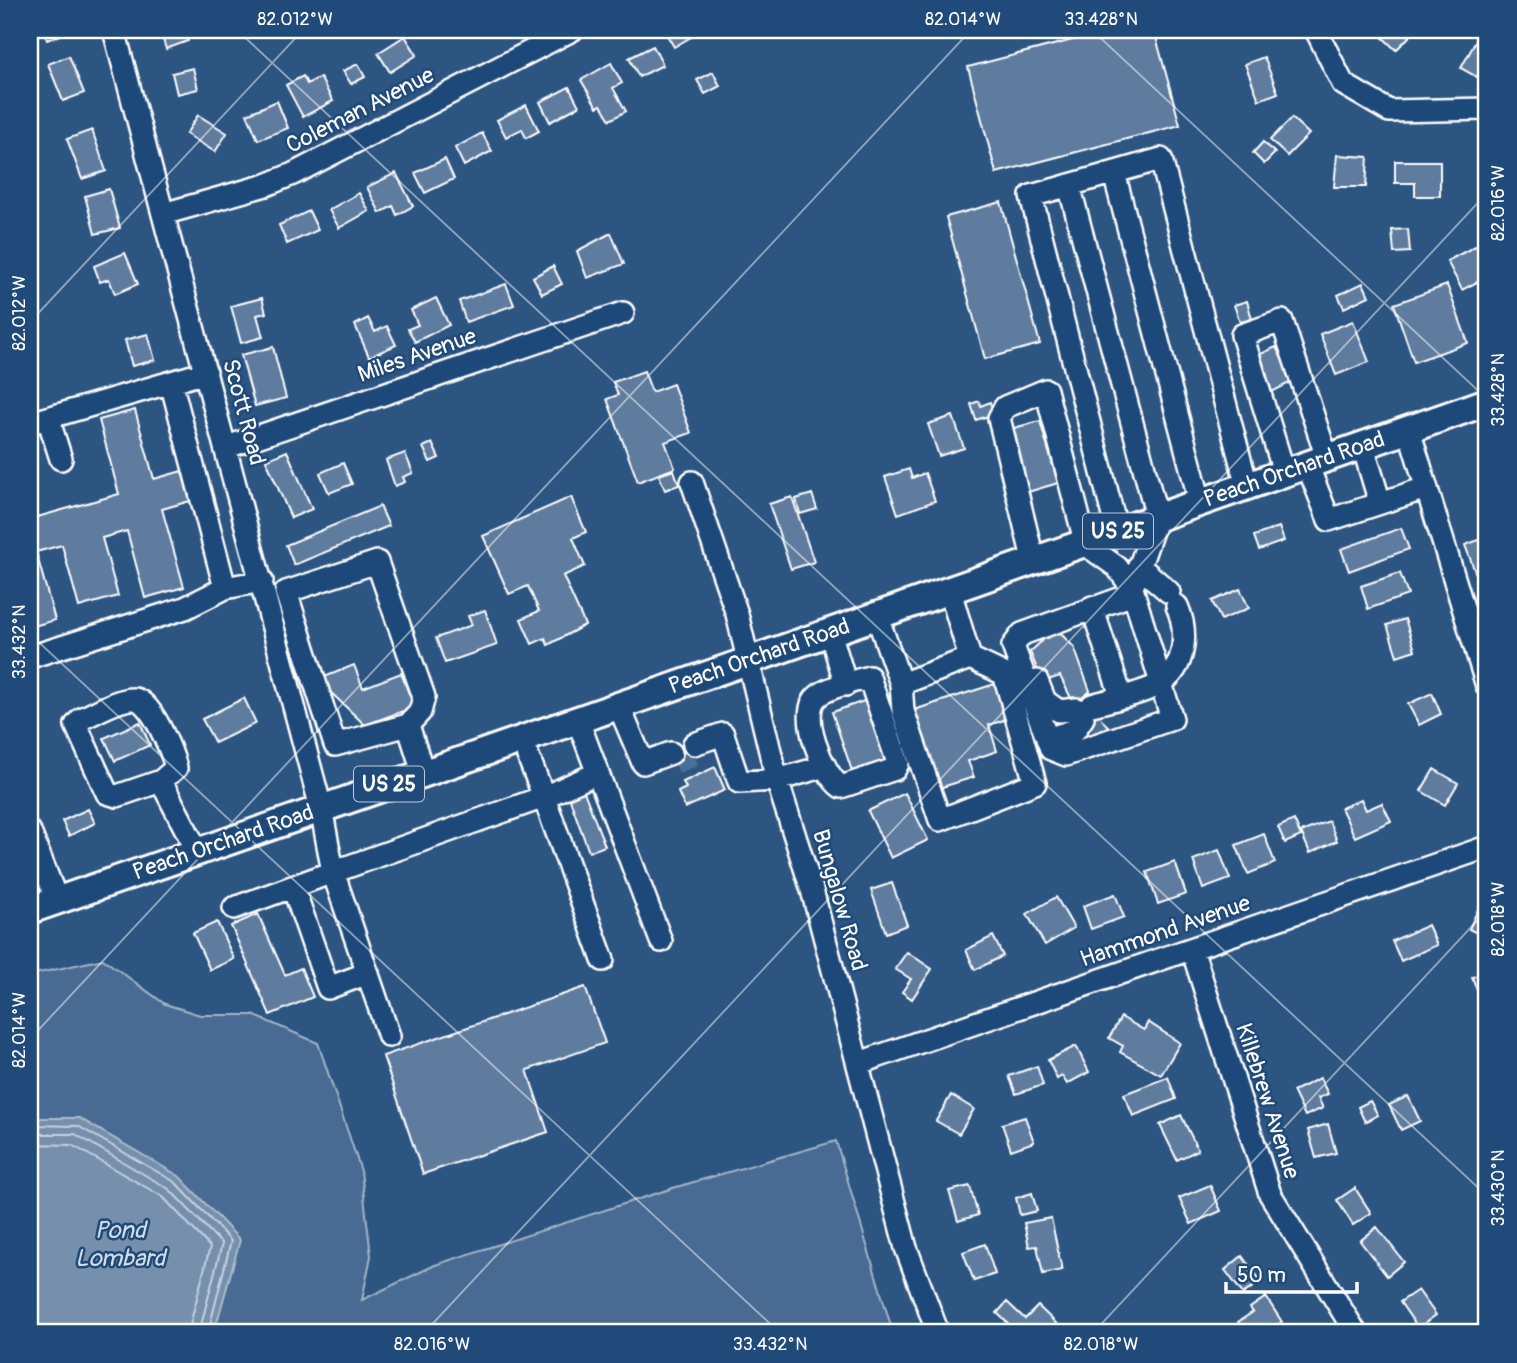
<svg xmlns="http://www.w3.org/2000/svg" width="1517" height="1363" viewBox="0 0 1517 1363" font-family="Pangolin,sans-serif">
<style>
.green{fill:#486b92;stroke:#a4b5c8;stroke-width:2}
.water{fill:#748fad;stroke:#acbcce;stroke-width:2}
.lines{fill:none;stroke-linecap:round;stroke-linejoin:round}
.shore{stroke:#c7d2de;stroke-width:2}
.building{fill:#5e7c9f;stroke:#fff;stroke-width:2}
.minor-tunnel{stroke:#4c6e95;stroke-width:21;stroke-dasharray:21 10;stroke-linecap:butt}
.minor-casing{stroke:#fff;stroke-width:26}
.major-casing{stroke:#fff;stroke-width:32}
.minor{stroke:#1f4a7a;stroke-width:21}
.major{stroke:#1f4a7a;stroke-width:26}
.ticks{fill:none;stroke:#fff;stroke-width:2;stroke-opacity:0.45}
.labels{text-anchor:middle;dominant-baseline:central;stroke-width:5;stroke-linejoin:round;paint-order:stroke}
.shield{fill:#1f4a7a;stroke:#bcc9d7;stroke-width:2}
.shield-label{font-size:21px;font-weight:bold;fill:#fff}
.street-label{font-size:23px;fill:#fff;stroke:#1f4a7a}
.water-label{font-size:24px;font-style:italic;fill:#d5dde6;stroke:#1f4a7a}
.neatline{fill:none;stroke:#fff;stroke-width:2.5}
.ticks-label{font-size:18px;text-anchor:middle;fill:#fff}
</style>
<rect width="100%" height="100%" fill="#2c5582"/>
<filter id="ink" filterUnits="userSpaceOnUse"><feTurbulence type="fractalNoise" baseFrequency=".0143" numOctaves="2"/><feDisplacementMap in="SourceGraphic" scale="14" xChannelSelector="R" yChannelSelector="G"/><feConvolveMatrix kernelMatrix="1 2 1 2 8 2 1 2 1" color-interpolation-filters="sRGB"/></filter>
<g filter="url(#ink)">
<path class="green" d="M103,959L165,1004L200,1015H253L318,1043L361,1171L371,1256L362,1300L435,1265L673,1188L836,1141L893,1333H30V975Z"/>
<path class="water" d="M30,1118H79L179,1176L240,1240L214,1333H30Z"/>
<g class="lines">
<path class="shore" d="M30,1125L78,1126L175,1182L231,1241L208,1333
M30,1134H75L169,1189L222,1244L199,1333
M30,1144L72,1145L163,1197L210,1247L188,1333"/>
</g>
<path class="building" d="M43,30H67L68,32L47,40Z
M160,30H184L188,41L166,49Z
M664,30H703L674,47Z
M1111,30H1154L1180,125L996,173L968,67Z
M1375,30H1412L1414,32L1396,50Z
M405,36L417,55L390,72L378,53Z
M1478,37L1487,43V72L1481,69L1477,77L1461,68Z
M653,46L663,65L639,77L629,58Z
M69,56L84,93L63,101L48,64Z
M1264,57L1278,93L1259,100L1245,64Z
M611,63L622,83L613,88L626,111L610,120L601,105L597,107L581,80Z
M358,64L365,77L351,84L343,71Z
M193,68L198,89L177,94L172,73Z
M713,72L720,86L705,94L697,80Z
M303,76L307,84L320,77L333,101L303,117L286,85Z
M569,87L579,106L550,122L540,102Z
M277,101L288,128L258,140L247,114Z
M526,105L539,131L526,138L522,129L506,137L497,120Z
M198,115L227,133L215,152L186,134Z
M1292,118L1309,134L1287,156L1270,140Z
M92,130L106,171L82,179L67,139Z
M482,133L492,151L464,166L455,148Z
M1263,142L1275,153L1264,164L1253,153Z
M1337,155L1368,157L1366,187H1334Z
M445,159L454,179L425,193L415,173Z
M1395,161H1440V196H1415V183H1395Z
M396,173L413,206L397,215L393,206L380,213L367,187Z
M109,189L120,228L95,234L85,196Z
M359,193L369,211L339,228L329,210Z
M1001,202L1040,344L985,359L946,217Z
M309,211L318,230L287,244L279,225Z
M1408,229L1410,252L1394,253L1392,230Z
M611,233L624,264L587,278L577,251Z
M1487,240V277L1462,290L1447,261Z
M125,253L138,284L115,294L109,279L100,282L94,266Z
M553,266L562,284L542,294L533,277Z
M1363,283L1369,296L1344,308L1338,295Z
M506,284L514,305L466,322L459,301Z
M1447,285L1468,343L1414,362L1394,304Z
M262,298L266,313L257,315L263,337L241,343L231,306Z
M436,298L449,325L415,342L408,329L418,325L411,310Z
M1247,301L1252,319L1240,322L1234,305Z
M368,318L375,332L387,326L396,345L369,357L355,325Z
M1353,321L1369,362L1336,375L1320,334Z
M148,334L155,360L132,366L125,340Z
M273,347L286,398L255,406L241,355Z
M1276,347L1293,381L1272,392L1254,357Z
M644,371L652,392L673,384L691,433L665,442L675,468L638,482L607,399L618,395L613,382Z
M979,401L981,406L990,402L994,414L976,420L971,404Z
M135,410L154,479L182,471L190,501L162,509L184,587L145,598L127,531L102,538L118,596L79,607L62,545L36,552L55,620L30,627V519L119,494L99,420Z
M953,416L964,448L939,456L928,424Z
M1040,421L1058,483L1028,492L1010,429Z
M432,443L439,458L430,462L423,447Z
M287,451L312,509L291,518L266,460Z
M405,453L413,473L403,477L405,482L395,486L386,460Z
M343,463L352,484L329,493L320,473Z
M909,469L912,478L925,473L935,501L898,514L885,477Z
M674,470L679,485L665,490L659,475Z
M812,494L817,509L800,514L796,499Z
M571,497L586,532L573,538L585,566L563,576L585,625L548,645L545,638L532,644L521,619L539,611L528,586L509,594L483,536Z
M792,497L814,562L791,569L769,504Z
M380,506L389,526L294,565L286,545Z
M1279,527L1284,541L1259,550L1254,536Z
M1401,528L1409,549L1349,571L1341,549Z
M1487,537V579L1479,582L1465,545Z
M1400,573L1408,595L1368,609L1361,586Z
M1240,589L1249,608L1221,620L1212,601Z
M485,610L497,645L445,663L436,638L472,625L468,616Z
M1405,619L1415,650L1397,656L1387,625Z
M1059,632L1074,647L1090,691L1085,696L1094,713L1110,728L1101,737L1080,716L1060,676L1048,680L1037,669L1030,652L1045,638Z
M354,665L363,688L401,673L414,707L365,725L326,688L322,678Z
M1001,682L1013,717L989,725L997,751L968,761L974,777L939,788L914,710Z
M1432,693L1441,714L1419,725L1408,704Z
M244,698L256,723L215,743L202,719Z
M870,699L892,761L853,774L832,712Z
M140,722L150,745L115,761L104,738Z
M715,767L725,790L685,808L678,792L686,788L683,782Z
M1434,769L1458,783L1445,805L1421,791Z
M583,789L605,846L589,852L568,794Z
M905,793L928,840L891,858L868,811Z
M1361,799L1366,810L1382,803L1391,821L1355,837L1341,808Z
M88,809L95,823L69,836L62,821Z
M1294,820L1301,836L1285,843L1278,827Z
M1329,821L1337,841L1310,853L1301,832Z
M1264,834L1275,863L1248,874L1236,845Z
M1219,850L1230,879L1203,889L1193,860Z
M1175,862L1186,894L1158,904L1147,872Z
M892,883L907,925L886,933L871,890Z
M1115,894L1124,917L1091,929L1083,906Z
M1056,897L1074,928L1045,945L1027,914Z
M1479,907L1487,911V938L1469,929Z
M258,914L285,975L301,968L313,997L270,1015L231,926Z
M217,922L234,959L210,970L193,933Z
M1428,925L1437,945L1401,961L1392,941Z
M993,936L1003,956L975,970L966,950Z
M907,952L932,969L912,999L902,992L911,979L895,969Z
M1483,973L1487,991L1479,995L1472,977Z
M585,987L605,1043L527,1070L548,1132L423,1174L383,1056Z
M1121,1017L1144,1030L1148,1022L1180,1043L1161,1075L1120,1052L1123,1046L1109,1038Z
M1076,1046L1089,1072L1067,1084L1062,1076L1057,1079L1048,1060Z
M1037,1066L1043,1085L1016,1094L1009,1076Z
M1168,1077L1176,1099L1133,1116L1124,1094Z
M1320,1078L1328,1094L1318,1098L1323,1108L1305,1116L1293,1091Z
M951,1095L974,1109L959,1134L936,1121Z
M1408,1096L1420,1121L1401,1130L1389,1105Z
M1370,1101L1378,1115L1365,1122L1358,1107Z
M1181,1115L1198,1150L1177,1160L1160,1125Z
M1025,1117L1034,1142L1011,1150L1002,1124Z
M1328,1124L1336,1153L1316,1158L1308,1130Z
M1210,1185L1221,1211L1191,1224L1179,1198Z
M970,1186L978,1215L958,1221L949,1191Z
M1355,1188L1371,1213L1353,1225L1337,1200Z
M1032,1193L1037,1211L1020,1215L1016,1198Z
M1051,1218L1062,1270L1043,1274L1037,1246L1029,1247L1024,1223Z
M1377,1227L1404,1262L1387,1276L1360,1241Z
M985,1244L995,1274L974,1281L963,1252Z
M1242,1256L1261,1281L1243,1294L1225,1270Z
M1418,1290L1436,1315L1418,1328L1400,1302Z
M1266,1297L1282,1322L1265,1333H1245L1238,1322L1253,1312L1250,1308Z
M1007,1302L1025,1319L1038,1306L1059,1326L1052,1333H1018L997,1313Z"/>
<g class="lines">
<path class="minor-tunnel" d="M1090,726L1101,719
M675,763L697,755"/>
<g class="minor-casing">
<path id="minor" d="M114,30L321,808L333,872L544,797L603,960
M1316,30L1343,84L1389,111L1487,109
M1114,173L1200,502
M1069,185L1157,517L1132,588
M163,214L266,185L293,174L572,30
M171,382L225,588
M48,418L61,459
M30,423L206,372
M1409,430L1487,686
M1363,446L1380,503
M227,447L623,313
M1307,464L1329,520L1426,488
M1284,472L1242,335L1282,321L1327,458
M692,482L737,614L777,780L812,890L906,1248L938,1333
M1117,531L1031,196L1161,159L1247,486
M1034,563L999,418L1005,407L1046,390L1086,545L1117,567L1132,588L1172,719L1066,755L1051,749L1013,646L1022,634L1133,594
M1139,566L1169,592
M1092,607L1121,696
M877,616L901,684L970,658L950,591
M830,632L846,685
M30,657L185,608L225,588L262,581
M869,677L898,763L895,769L841,787C823,775 797,712 818,696C830,686 854,682 869,677Z
M1037,681L1045,701L1059,711L1077,709
M901,684L903,711L940,820L1035,783L1004,674L970,658
M618,704L643,763L671,753
M1092,705C1113,699 1140,695 1159,684C1187,668 1188,631 1177,606
M577,718L661,941
M408,725L420,712L424,697L377,562L286,592L335,745L408,725L423,772
M521,738L544,797L597,773
M1047,739L1075,730L1083,718
M694,744L723,734L739,782L777,780L822,767
M161,781L117,796L107,793L76,725L81,719C96,713 118,698 134,699C151,699 172,752 176,768L161,781L197,851
M30,832L57,900
M293,887L328,988L368,973
M234,908L333,872L389,1036
M1192,949L1270,1194L1356,1333
M859,1063L1487,847"/>
</g>
<g class="major-casing">
<path id="major" d="M30,910C516,741 1002,574 1487,402"/>
</g>
<use href="#minor" class="minor"/>
<use href="#major" class="major"/>
</g>
</g>
<path class="ticks" d="M237,30L1487,1196M1092,30L1487,399M30,322L303,30M30,634L780,1333M30,1039L971,30M424,1333L1487,193M1093,1333L1487,910"/>
<g class="labels">
<g class="shield">
<rect x="1083" y="513.5" width="70" height="35" rx="5"/>
<rect x="354" y="766.5" width="70" height="35" rx="5"/>
</g>
<g class="shield-label">
<text x="1118" y="531">US 25</text>
<text x="389" y="784">US 25</text>
</g>
<g class="street-label">
<text transform="translate(360 110) rotate(-27)">Coleman Avenue</text>
<text transform="translate(417 355) rotate(-19)">Miles Avenue</text>
<text transform="translate(244 412) rotate(75)">Scott Road</text>
<text transform="translate(1294 469) rotate(-19)">Peach Orchard Road</text>
<text transform="translate(759 656) rotate(-19)">Peach Orchard Road</text>
<text transform="translate(223 842) rotate(-19)">Peach Orchard Road</text>
<text transform="translate(840 900) rotate(74)">Bungalow Road</text>
<text transform="translate(1165 931) rotate(-19)">Hammond Avenue</text>
<text transform="translate(1268 1101) rotate(72)">Killebrew Avenue</text>
</g>
<g class="water-label">
<text x="120" y="1230">Pond<tspan x="120" dy="28">Lombard</tspan></text>
</g>
</g>
<rect width="1517" height="1363" fill="none" stroke="#1f4a7a" stroke-width="77"/>
<path d="M1226 1282v10h131v-10" fill="none" stroke="#ffffff" stroke-width="3.5"/>
<text x="1237" y="1282" font-size="21" fill="#ffffff" stroke="#1f4a7a" stroke-width="5" paint-order="stroke">50 m</text>
<rect x="38" y="38" width="1440" height="1286" class="neatline"/>
<g class="ticks-label">
<text x="295" y="25">82.012°W</text>
<text x="963" y="25">82.014°W</text>
<text x="1101" y="25">33.428°N</text>
<text transform="translate(1498 203) rotate(-90)" y="6">82.016°W</text>
<text transform="translate(19 313) rotate(-90)" y="6">82.012°W</text>
<text transform="translate(1498 390) rotate(-90)" y="6">33.428°N</text>
<text transform="translate(19 642) rotate(-90)" y="6">33.432°N</text>
<text transform="translate(1498 919) rotate(-90)" y="6">82.018°W</text>
<text transform="translate(19 1030) rotate(-90)" y="6">82.014°W</text>
<text transform="translate(1498 1188) rotate(-90)" y="6">33.430°N</text>
<text x="432" y="1350">82.016°W</text>
<text x="770" y="1350">33.432°N</text>
<text x="1101" y="1350">82.018°W</text>
</g>
</svg>
